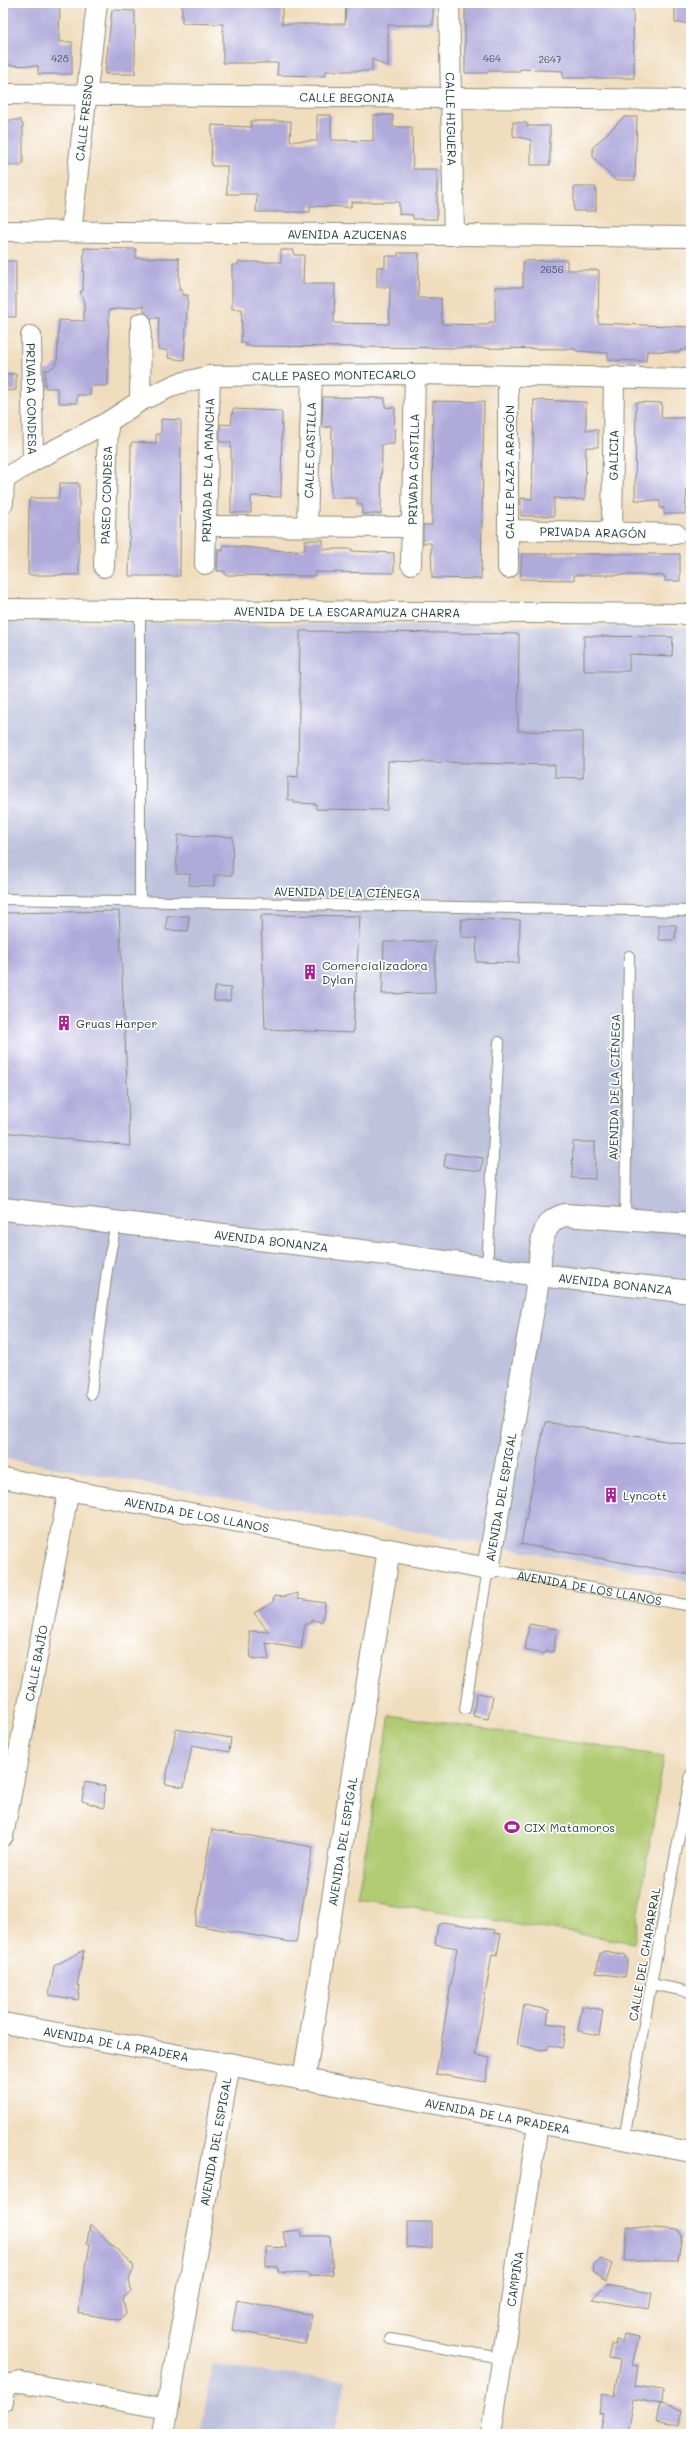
<svg xmlns="http://www.w3.org/2000/svg" width="694" height="2437" viewBox="0 0 694 2437" font-family="Mali,sans-serif">
<style>
.industrial{fill:#bfc2dd}
.green{fill:#b0cb71;stroke:#688452}
.building{fill:#b0aadb}
.lines{fill:none;stroke-linecap:round;stroke-linejoin:round}
.lane-casing{stroke:#888d79;stroke-width:12}
.street-casing{stroke:#888d79;stroke-width:22}
.secondary-casing{stroke:#888d79;stroke-width:24}
.lane{stroke:#fff;stroke-width:10}
.street{stroke:#fff;stroke-width:20}
.secondary{stroke:#fff;stroke-width:22}
.labels{text-anchor:middle;dominant-baseline:central;stroke-width:3.5;stroke-linejoin:round;paint-order:stroke}
.number-label{font-size:10px;fill:#43585e}
.street-label{font-size:12px;fill:#1f3d34;stroke:#fff}
.poi-label{font-size:12px;fill:#1f3d34;stroke:#fff;text-anchor:start}
</style>
<rect width="100%" height="100%" fill="#fff"/>
<filter id="ink" filterUnits="userSpaceOnUse"><feTurbulence type="fractalNoise" baseFrequency=".025" numOctaves="2"/><feDisplacementMap in="SourceGraphic" scale="8" xChannelSelector="R" yChannelSelector="G"/><feConvolveMatrix kernelMatrix="1 2 1 2 8 2 1 2 1" color-interpolation-filters="sRGB"/></filter>
<filter id="wash" filterUnits="userSpaceOnUse"><feTurbulence type="fractalNoise" baseFrequency=".012" numOctaves="4" result="noise"/><feDisplacementMap in="SourceGraphic" scale="16" xChannelSelector="R" yChannelSelector="G"/><feGaussianBlur stdDeviation="0.9" result="paint"/><feColorMatrix in="noise" values="0 0 0 0 0 0 0 0 0 0 0 0 0 0 0 0 0 1.4 0 .05"/><feComposite in="paint" operator="in"/></filter>
<g filter="url(#wash)">
<rect width="100%" height="100%" fill="#f0ddbe"/>
<path class="industrial" d="M3,622L691,627V1581L3,1458Z
M213,2365L345,2380L334,2434H200Z"/>
<path class="green" d="M390,1715L664,1756L634,1943L357,1898Z"/>
<g id="blocks">
<path class="building" d="M3,3H60L59,42H72V74H38V66L3,65Z
M182,3H282V24H345L346,3H433V25H388V67L372,59V71H326V76L277,75L278,63H223V24L182,23Z
M465,3H633L634,78H563V71L520,69V71H488V73H465Z
M675,3H691V23H675Z
M112,10L135,11V74H105Z
M317,115H331V140L373,141V115H393V127H412L413,169H437V219H413V215L399,214V202H351V207L310,206V212H256L257,194H227V166H211L212,125L251,127V121H291L290,141H317Z
M624,117H637L635,180H615L593,157V147Z
M3,120H21V123L23,124V165H3Z
M513,122L527,123V126H550V165H531V140L513,136Z
M574,187H596V211H574Z
M84,248L136,249V258H179V290H182V295H188L184,360L168,358L169,351L158,349L159,318H151L144,312V306L109,310L108,384L106,386H91L90,395H77V403H59L57,388H45V370H49L57,363L59,320L84,321V303L80,291H83Z
M281,250H294V255H304L303,284H335L334,323L389,324L390,287H377V267H385V256H398V253H419L418,298H441L442,324L489,325V322H495V287H523V261L567,260V270H599L598,323L691,327V348H686V350H680V352L647,351L646,361L608,360V353L576,351V349L246,346V343H241L242,309H232V265H238V262H281Z
M3,261H16V317H3Z
M3,374H16V390L3,391Z
M323,397L385,398V407L395,408L394,444H382L381,514H362V505L357,504V498H331L332,427H322Z
M534,400L586,402V430H598V447H586L585,500L554,498V516H521V498L532,499Z
M433,401L484,402L481,579L432,578L431,543H423V525H432Z
M636,402L662,403L661,418H688L689,471H688L685,514H664V508H660V501L635,500Z
M233,409L280,411L282,414L281,497L251,496V513H231V442H220V424L231,425Z
M161,419L180,420L181,422L180,576H129L131,444L132,442L156,443V434H161Z
M60,483H78L79,485V575H28L29,500L31,498H59Z
M305,540H323V549H352V551L394,553V573L315,572V576H305L225,575V571H217L218,550L223,551V545L283,551L305,550Z
M522,554H680V581H665V576L648,575H574V580L520,579Z
M300,631L519,634L518,731L583,732V778L555,777V765L388,761L387,810L316,809V804L294,803V800H288V776L298,777Z
M584,636L673,637L672,656L629,654V671H584Z
M178,835L233,837L232,875H214V886L189,885L190,874H176Z
M119,911L130,1146L3,1132V913Z
M261,915L360,916L353,1033L265,1029Z
M167,916H189L188,931L166,930Z
M462,919L520,920L519,963L476,962L477,938L461,937Z
M659,925H676L675,940H659Z
M435,941V993L382,994L384,942Z
M215,987L231,988L230,1001H214Z
M573,1142H595V1179L572,1178Z
M446,1153L483,1158L481,1171L444,1167Z
M545,1422L691,1445V1575L521,1544Z
M298,1593V1599L325,1603L322,1622L311,1620L310,1624H305L301,1649L266,1643L269,1660L251,1658L249,1631L269,1632L254,1613L273,1602L274,1596L282,1597Z
M529,1624L557,1629L553,1652L546,1651L544,1654L525,1650Z
M477,1693L493,1696L488,1719L473,1716Z
M176,1729L231,1738L229,1752L192,1745L184,1787L165,1784Z
M85,1782L105,1786L104,1808L82,1801Z
M212,1829L313,1847L296,1943L195,1925Z
M442,1922L495,1930L494,1933L501,1934L497,1955L492,1954L475,2055L490,2058L485,2082L436,2074L457,1948L435,1944L438,1925Z
M84,1950L77,1986H80L78,2000L49,1995L54,1966Z
M605,1951L626,1955L625,1958L628,1959L625,1977L596,1973L600,1953Z
M524,2005L549,2010L547,2023L566,2026L562,2048L549,2045L548,2049L542,2050L517,2045Z
M582,2006L603,2010L599,2035L578,2031Z
M407,2222H432V2248H407Z
M90,2224L133,2265L134,2269L129,2278L131,2291L123,2298L126,2313L120,2320L78,2313L90,2244L87,2243Z
M627,2226L680,2230V2234H682L678,2261H625Z
M301,2230L302,2236H330L333,2274L309,2276V2274L278,2272V2267L266,2266V2247L286,2248L283,2232Z
M601,2259L612,2264L606,2282L593,2271L594,2264Z
M606,2285L652,2293L649,2309L592,2299Z
M237,2300L312,2315L306,2344L232,2330Z
M624,2334L639,2337L632,2365L638,2366L635,2386L663,2390L662,2404L633,2399L627,2434H599L603,2414L599,2413L602,2394L614,2396L620,2360L608,2358L611,2345H615L616,2340L622,2342Z
M660,2404L683,2409L679,2425L656,2420Z"/>
</g>
</g>
<g filter="url(#ink)">
<use href="#blocks" fill-opacity="0" stroke="#888d79" stroke-width="1"/>
<g class="lines">
<g class="lane-casing">
<g id="lane">
<path d="M140,611V901"/>
<path d="M3,899L691,911"/>
<path d="M625,1219L629,956"/>
<path d="M487,1268L499,1042"/>
<path d="M91,1394L107,1270L116,1223"/>
<path id="s1" d="M465,1709L488,1569L691,1606"/>
<path d="M651,1984L691,1992"/>
<path d="M624,2140L651,1984L691,1774"/>
<path d="M390,2339L502,2358"/>
</g>
</g>
<g class="street-casing">
<g id="street">
<path id="s2" d="M449,3L454,235"/>
<path id="s3" d="M3,94L691,100"/>
<path id="s4" d="M3,231L691,237"/>
<path id="s5" d="M71,232L97,3"/>
<path id="s6" d="M31,336L33,461"/>
<path d="M140,401L141,323"/>
<path id="s7" d="M3,480L33,461L108,422L140,401L177,384L210,376L415,374L691,379"/>
<path d="M3,503L4,479"/>
<path id="s8" d="M307,525L312,375"/>
<path d="M207,526L410,527"/>
<path id="s9" d="M510,530L676,534"/>
<path id="s10" d="M612,533L614,376"/>
<path id="s11" d="M205,564L210,376"/>
<path id="s12" d="M411,564L415,374"/>
<path id="s13" d="M104,567L108,422"/>
<path d="M508,568V376"/>
<path id="s14" d="M3,609L691,614"/>
<path id="s15" d="M3,1478L389,1550"/>
<path id="s16" d="M3,1836L69,1489"/>
<path id="s17" d="M3,2023L229,2064"/>
<path id="s18" d="M304,2079L691,2152"/>
<path d="M3,2401L5,2390L10,2384L21,2382L167,2409"/>
<path id="s19" d="M491,2434L538,2124"/>
</g>
</g>
<g class="secondary-casing">
<g id="secondary">
<path id="s20" d="M3,1209L395,1255L539,1275L691,1292"/>
<path id="s21" d="M163,2434L229,2064L304,2079L389,1550L488,1569L539,1275C541,1253 538,1221 565,1215L691,1224"/>
</g>
</g>
<use href="#lane" class="lane"/>
<use href="#street" class="street"/>
<use href="#secondary" class="secondary"/>
</g>
</g>
<defs>
<g id="building-bare" transform="scale(1.2)"><path d="M-4-6H4V6H1V3H-1V6H-4ZM-2.5-4.3h1.7v1.8h-1.7ZM.8-4.3h1.7v1.8H.8ZM-2.5-1h1.7V.8h-1.7ZM.8-1h1.7V.8H.8Z" fill="#b5179e" stroke="#fff" stroke-width="2.5" paint-order="stroke"/></g>
<g id="stadium-bare" transform="scale(1.2)"><path d="M0-5a6.5 5 0 1 0 0 10a6.5 5 0 1 0 0-10ZM-3.5-1.8h7v3.6h-7Z" fill="#b5179e" stroke="#fff" stroke-width="2.5" paint-order="stroke"/></g>
</defs>
<g fill-rule="evenodd">
<use href="#building-bare" x="310" y="972"/>
<use href="#building-bare" x="64" y="1023"/>
<use href="#building-bare" x="611" y="1495"/>
<use href="#stadium-bare" x="512" y="1827"/>
</g>
<g class="labels">
<g class="number-label">
<text x="60" y="58">428</text>
<text x="492" y="58">464</text>
<text x="550" y="59">2647</text>
<text x="552" y="269">2656</text>
</g>
<g class="street-label">
<text stroke="none"><textPath href="#s3" startOffset="344">CALLE BEGONIA</textPath></text>
<text stroke="none"><textPath href="#s5" startOffset="115">CALLE FRESNO</textPath></text>
<text stroke="none"><textPath href="#s2" startOffset="116">CALLE HIGUERA</textPath></text>
<text stroke="none"><textPath href="#s4" startOffset="344">AVENIDA AZUCENAS</textPath></text>
<text stroke="none"><textPath href="#s7" startOffset="357">CALLE PASEO MONTECARLO</textPath></text>
<text stroke="none"><textPath href="#s6" startOffset="63">PRIVADA CONDESA</textPath></text>
<text stroke="none"><textPath href="#s8" startOffset="75">CALLE CASTILLA</textPath></text>
<text stroke="none"><textPath href="#s10" startOffset="78">GALICIA</textPath></text>
<text stroke="none"><textPath href="#s12" startOffset="95">PRIVADA CASTILLA</textPath></text>
<text stroke="none"><textPath href="#s11" startOffset="94">PRIVADA DE LA MANCHA</textPath></text>
<text transform="translate(509 472) rotate(-90)">CALLE PLAZA ARAGÓN</text>
<text stroke="none"><textPath href="#s13" startOffset="72">PASEO CONDESA</textPath></text>
<text stroke="none"><textPath href="#s9" startOffset="83">PRIVADA ARAGÓN</textPath></text>
<text stroke="none"><textPath href="#s14" startOffset="344">AVENIDA DE LA ESCARAMUZA CHARRA</textPath></text>
<text transform="translate(347 892) rotate(1)">AVENIDA DE LA CIÉNEGA</text>
<text transform="translate(614 1087) rotate(-89)">AVENIDA DE LA CIÉNEGA</text>
<text stroke="none"><textPath href="#s20" startOffset="270">AVENIDA BONANZA</textPath></text>
<text stroke="none"><textPath href="#s20" startOffset="617">AVENIDA BONANZA</textPath></text>
<text stroke="none"><textPath href="#s21" startOffset="1162">AVENIDA DEL ESPIGAL</textPath></text>
<text stroke="none"><textPath href="#s15" startOffset="197">AVENIDA DE LOS LLANOS</textPath></text>
<text stroke="none"><textPath href="#s1" startOffset="245">AVENIDA DE LOS LLANOS</textPath></text>
<text stroke="none"><textPath href="#s16" startOffset="176">CALLE BAJÍO</textPath></text>
<text stroke="none"><textPath href="#s21" startOffset="693">AVENIDA DEL ESPIGAL</textPath></text>
<text transform="translate(644 1954) rotate(-80)">CALLE DEL CHAPARRAL</text>
<text stroke="none"><textPath href="#s17" startOffset="115">AVENIDA DE LA PRADERA</textPath></text>
<text stroke="none"><textPath href="#s18" startOffset="197">AVENIDA DE LA PRADERA</textPath></text>
<text stroke="none"><textPath href="#s21" startOffset="297">AVENIDA DEL ESPIGAL</textPath></text>
<text stroke="none"><textPath href="#s19" startOffset="157">CAMPIÑA</textPath></text>
</g>
<g class="poi-label">
<text x="322" y="965">Comercializadora<tspan x="322" dy="14">Dylan</tspan></text>
<text x="76" y="1023">Gruas Harper</text>
<text x="623" y="1495">Lyncott</text>
<text x="524" y="1827">CIX Matamoros</text>
</g>
</g>
<rect width="694" height="2437" fill="none" stroke="#fff" stroke-width="16"/>
</svg>
